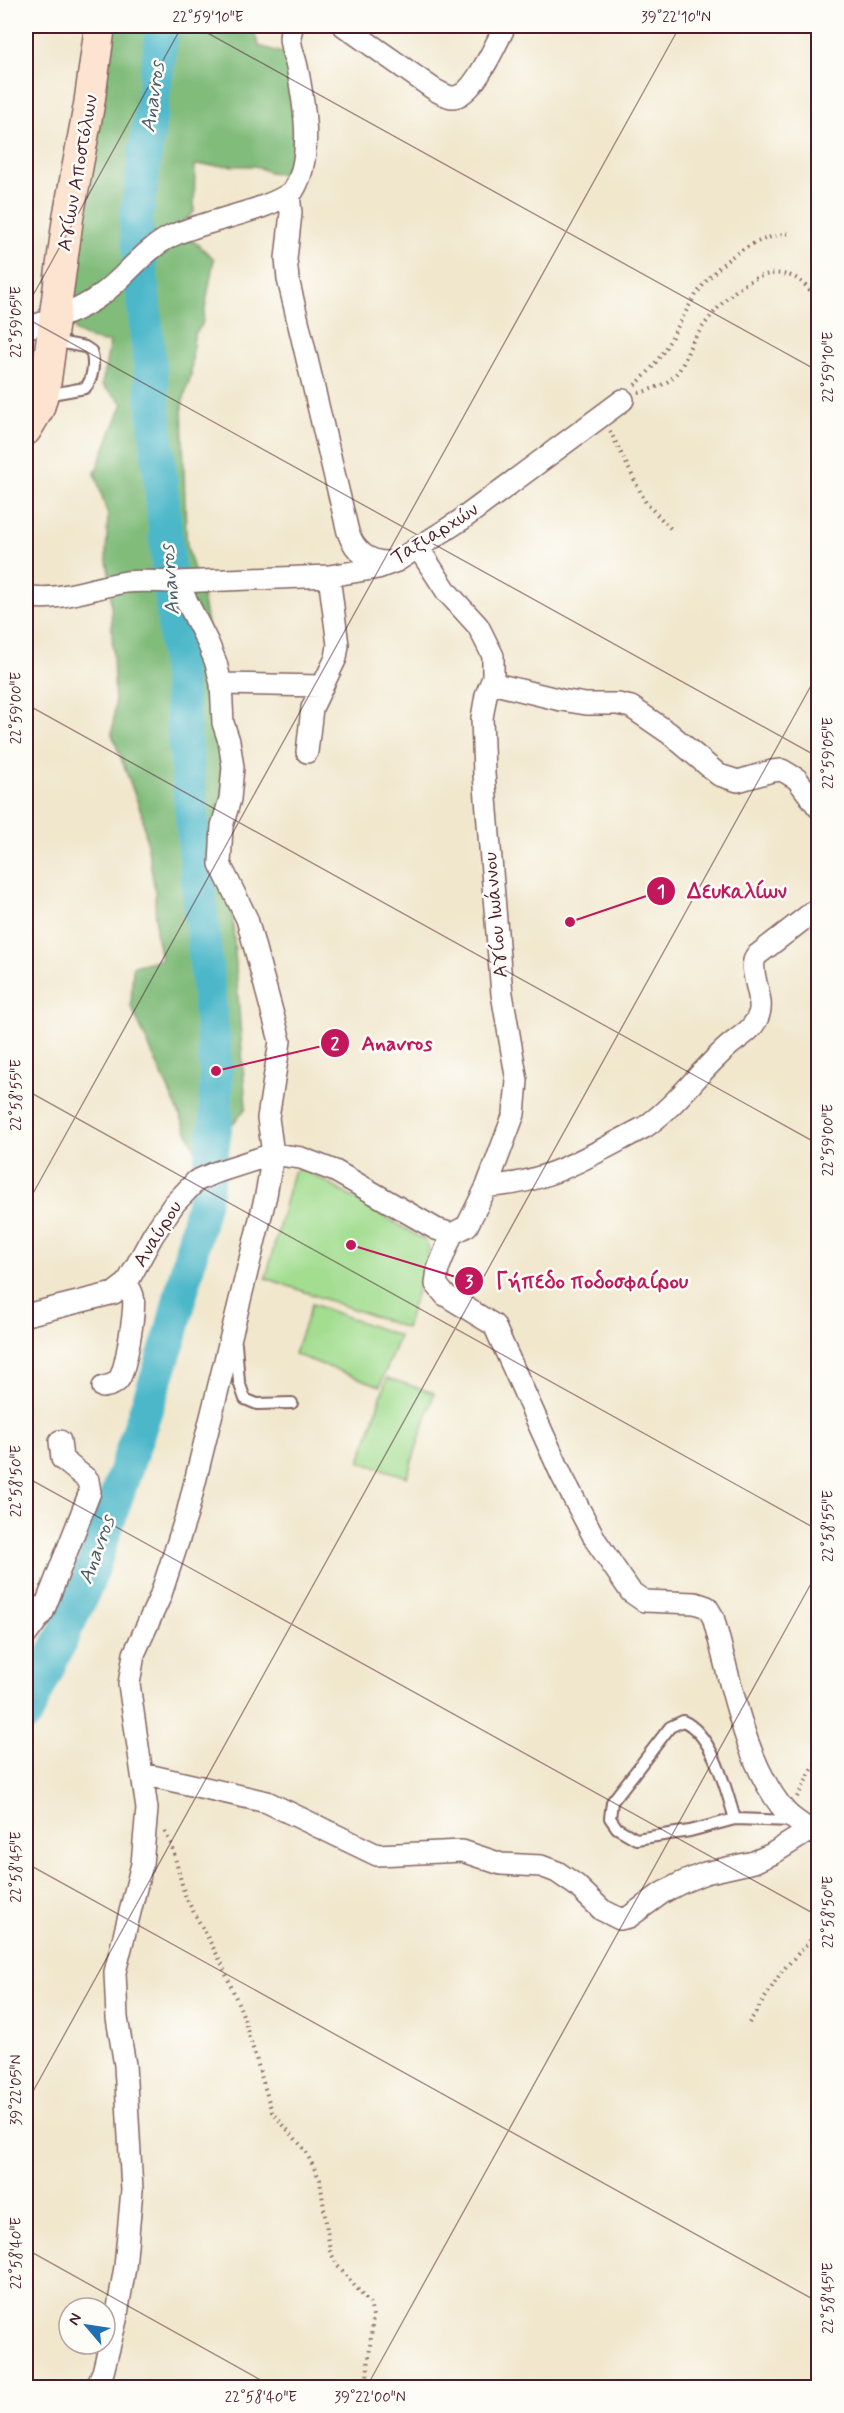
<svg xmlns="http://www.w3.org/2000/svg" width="844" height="2413" viewBox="0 0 844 2413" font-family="Mynerve,sans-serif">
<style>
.green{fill:#a2dd90;stroke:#767e5e;stroke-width:1.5}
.forest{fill:#81bc7a;stroke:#666e52;stroke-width:1.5}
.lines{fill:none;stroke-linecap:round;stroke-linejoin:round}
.river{stroke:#4cb7c9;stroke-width:34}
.lane-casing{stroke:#846564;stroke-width:14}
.street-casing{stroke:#846564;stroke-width:24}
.secondary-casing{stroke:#846564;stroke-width:33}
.path{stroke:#846564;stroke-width:4;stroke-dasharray:1.5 4.5;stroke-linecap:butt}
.lane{stroke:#fff;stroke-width:10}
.street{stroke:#fff;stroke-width:21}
.secondary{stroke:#fde4d1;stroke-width:30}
.ticks{fill:none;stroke:#4a1f2b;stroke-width:1.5;stroke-opacity:0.45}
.labels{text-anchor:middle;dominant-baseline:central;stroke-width:5;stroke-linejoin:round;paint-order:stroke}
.street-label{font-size:20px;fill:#4a1f2b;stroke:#fdfcf7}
.water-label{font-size:21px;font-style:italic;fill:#4b5c6a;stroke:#fdfcf7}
.leader{fill:none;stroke:#c2185b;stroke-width:2}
.callout-dot{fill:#c2185b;stroke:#fdfcf7;stroke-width:2}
.mark-label{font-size:18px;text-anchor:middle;font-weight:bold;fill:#fff}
.callout-label{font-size:21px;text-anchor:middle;font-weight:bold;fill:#c2185b;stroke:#fdfcf7;stroke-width:5;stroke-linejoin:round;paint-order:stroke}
.neatline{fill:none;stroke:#4a1f2b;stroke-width:2}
.ticks-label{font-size:15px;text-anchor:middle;fill:#4a1f2b}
</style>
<rect width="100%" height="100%" fill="#fdfcf7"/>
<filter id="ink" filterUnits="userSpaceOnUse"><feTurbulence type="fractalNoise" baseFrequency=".0167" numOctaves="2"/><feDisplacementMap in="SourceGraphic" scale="12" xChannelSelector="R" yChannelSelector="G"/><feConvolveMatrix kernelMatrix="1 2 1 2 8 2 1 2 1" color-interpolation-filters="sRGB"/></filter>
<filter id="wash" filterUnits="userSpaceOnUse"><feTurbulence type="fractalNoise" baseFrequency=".008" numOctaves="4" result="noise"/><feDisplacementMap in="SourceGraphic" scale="24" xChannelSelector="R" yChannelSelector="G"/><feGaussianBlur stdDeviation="1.35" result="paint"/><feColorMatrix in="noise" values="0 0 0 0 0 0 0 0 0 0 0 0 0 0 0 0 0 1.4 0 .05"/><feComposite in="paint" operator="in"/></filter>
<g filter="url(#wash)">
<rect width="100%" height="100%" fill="#f1e7cd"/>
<path class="green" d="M302,1168L426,1241L429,1250L406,1328L266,1278L293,1172Z
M312,1304L399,1336L380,1386L294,1354Z
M387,1378L434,1393L407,1477L360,1462Z"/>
<path class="forest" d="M111,26H252L259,46L286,54C292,94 304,136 288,175L269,172L255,166L195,165L194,212L183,222L185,238L196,243L214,259L202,325L194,335L191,374L182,405L186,535L187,546L203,601L215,669L246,1108L201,1162L131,1006L133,966L161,959L156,933L155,891L142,814L112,734L115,705L110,579L106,555L108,516L95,473L123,403L102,385L110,342C98,343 87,338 76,332L73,324L83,203L99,133Z"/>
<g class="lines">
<path class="river" d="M26,1715L88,1581L171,1335L206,1191L216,1123V1071L136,220L163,26"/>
</g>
</g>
<g filter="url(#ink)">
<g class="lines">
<g class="lane-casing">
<path id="lane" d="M46,395L85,388C93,380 95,362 91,351L85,347L53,341
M236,1344L239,1382L245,1399L257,1404L292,1403
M735,1819C726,1790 713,1734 683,1721L670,1727L612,1802L610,1818L617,1828L636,1839L690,1831L735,1819L793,1821"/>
</g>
<g class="street-casing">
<path id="street" d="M344,26L435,90C441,93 447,97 453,97C473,97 497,42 505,26
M289,194L291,213L286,259L288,279L348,532C355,552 369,563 390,562
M26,328C52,320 78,312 101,295C127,276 145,247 176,234C208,220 268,211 293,191C314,159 304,102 297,67C294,53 286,39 293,26
M419,549L447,592L478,626L493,656V678L486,695L482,718L484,774L502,994L517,1081L514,1114L487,1186L467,1226L452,1234L438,1269L436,1284L445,1295L494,1325L562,1476L596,1541L631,1592L644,1601L695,1603L707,1607L713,1617C730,1677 744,1763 785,1811C794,1821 807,1828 818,1835
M177,582L329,576L378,568L397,561L461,520L623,400
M26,596C57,603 94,587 126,582C142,580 160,582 177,582L208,643L216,663L221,684L223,723L229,741L233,767L230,799L222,826L220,864L247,919L280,1041L268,1118L273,1154L266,1195L187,1514L160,1597L134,1654L129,1684L147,1809L142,1864L115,1972L117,2018L125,2065L132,2190L125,2267L116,2320L103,2372L96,2388
M491,683L561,700L586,704H618L631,707L669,733L719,775L738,781L772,771L782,770L797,779L818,807
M221,684L322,686
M307,752L312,708L336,658L338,645L329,576
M487,1186C546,1185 594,1153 645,1127C678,1104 700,1070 731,1044C741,1036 755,1028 759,1014C765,997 747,971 756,956L818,908
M26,1315L114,1293L127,1283L153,1235L174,1204L196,1181L214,1173L273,1154L301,1158L335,1171L436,1229L452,1234
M103,1387C109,1386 116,1384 119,1379C126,1369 136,1308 133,1296C132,1292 129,1287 127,1283
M26,1604L43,1612
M26,1635L43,1612L90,1492L88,1480L62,1459L60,1441
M143,1774L267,1802L377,1855L462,1851L501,1864L541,1866L557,1872L576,1885L602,1910L620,1919L629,1917L662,1893L681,1883L705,1873L754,1862L772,1854L810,1830"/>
</g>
<g class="secondary-casing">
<path id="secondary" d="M26,430L39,408L45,387L68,218L89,105L100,26"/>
</g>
<path class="path" d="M635,385C662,362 674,331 692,301C714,265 749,237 792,233
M639,393C652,389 667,385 676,374C684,366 687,351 693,341C712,312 750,262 791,276C803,280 810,291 818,300
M610,431L646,503L673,531
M797,1797L818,1759
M165,1832L172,1846L185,1896L221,1962L243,2015L272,2112L305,2150L320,2180L330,2251L337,2265L370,2304L373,2316L366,2388
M749,2023L782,1971L818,1932"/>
<use href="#lane" class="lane"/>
<use href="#street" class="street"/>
<use href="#secondary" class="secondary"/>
</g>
</g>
<path class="ticks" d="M195,26L818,371M26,308L182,26M26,318L818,757M26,704L818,1144M26,1090L818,1530M26,1206L680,26M26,1477L818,1916M26,1863L818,2302M26,2104L818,673M26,2249L275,2388M366,2388L818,1571"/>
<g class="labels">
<g class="street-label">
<text transform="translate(78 173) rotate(-80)">Αγίων Αποστόλων</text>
<text transform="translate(435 534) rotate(-32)">Ταξιαρχών</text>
<text transform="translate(496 915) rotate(-95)">Αγίου Ιωάννου</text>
<text transform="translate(158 1234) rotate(-58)">Αναύρου</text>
</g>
<g class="water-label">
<text transform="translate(153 97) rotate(-82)">Anavros</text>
<text transform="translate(170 580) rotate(-95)">Anavros</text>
<text transform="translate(97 1550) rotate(-70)">Anavros</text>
</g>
</g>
<path class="leader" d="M570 922L661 891M216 1071L335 1043M351 1245L469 1281"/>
<g class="callout-dot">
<circle cx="570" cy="922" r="6"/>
<circle cx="216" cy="1071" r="6"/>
<circle cx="351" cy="1245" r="6"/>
<circle cx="661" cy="891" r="15"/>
<circle cx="335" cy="1043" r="15"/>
<circle cx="469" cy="1281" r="15"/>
</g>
<g class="mark-label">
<text x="661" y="897">1</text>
<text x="335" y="1049">2</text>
<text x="469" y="1287">3</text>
</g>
<g class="callout-label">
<text x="737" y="898">Δευκαλίων</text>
<text x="397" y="1050">Anavros</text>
<text x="592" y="1288">Γήπεδο ποδοσφαίρου</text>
</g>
<rect width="844" height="2413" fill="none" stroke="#fdfcf7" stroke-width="66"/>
<g transform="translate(87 2326) rotate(299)"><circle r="28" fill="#fdfcf7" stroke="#b5a4a5" stroke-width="1.5"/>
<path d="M0-4.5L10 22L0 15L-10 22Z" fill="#1f6fb2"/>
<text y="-9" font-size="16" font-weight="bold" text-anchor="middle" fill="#4a1f2b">N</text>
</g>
<rect x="33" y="33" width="778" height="2347" class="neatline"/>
<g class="ticks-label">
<text x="208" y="22">22°59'10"E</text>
<text x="676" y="22">39°22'10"N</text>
<text transform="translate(16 322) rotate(-90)" y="5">22°59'05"E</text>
<text transform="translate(828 367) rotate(-90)" y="5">22°59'10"E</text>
<text transform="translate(16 708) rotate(-90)" y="5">22°59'00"E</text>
<text transform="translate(828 753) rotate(-90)" y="5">22°59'05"E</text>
<text transform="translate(16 1095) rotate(-90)" y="5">22°58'55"E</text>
<text transform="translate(828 1140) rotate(-90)" y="5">22°59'00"E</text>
<text transform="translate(16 1481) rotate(-90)" y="5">22°58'50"E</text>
<text transform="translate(828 1526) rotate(-90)" y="5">22°58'55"E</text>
<text transform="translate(16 1867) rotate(-90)" y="5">22°58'45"E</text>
<text transform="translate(828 1912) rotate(-90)" y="5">22°58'50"E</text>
<text transform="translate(16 2090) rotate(-90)" y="5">39°22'05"N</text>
<text transform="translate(16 2253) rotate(-90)" y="5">22°58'40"E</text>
<text transform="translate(828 2298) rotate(-90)" y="5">22°58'45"E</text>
<text x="261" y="2402">22°58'40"E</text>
<text x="370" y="2402">39°22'00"N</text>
</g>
</svg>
